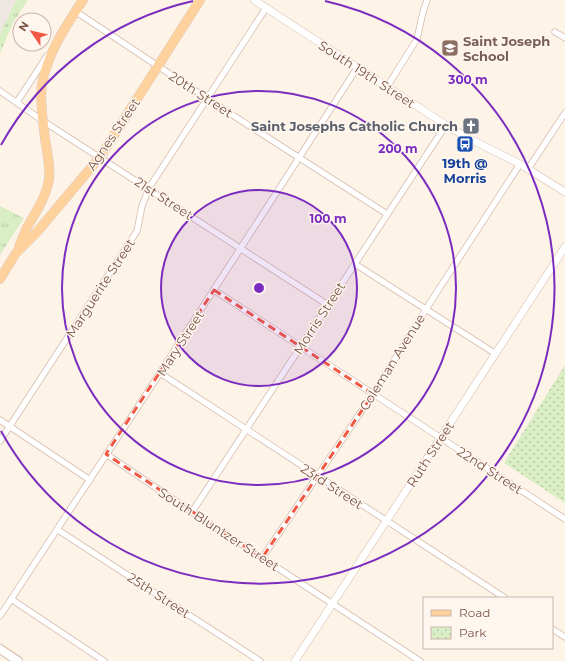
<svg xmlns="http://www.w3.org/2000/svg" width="565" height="661" viewBox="0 0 565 661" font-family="Montserrat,sans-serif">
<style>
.industrial{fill:#eee6e1}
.grass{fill:url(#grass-tufts)}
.park{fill:url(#park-dots)}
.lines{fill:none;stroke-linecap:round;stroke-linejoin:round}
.minor-casing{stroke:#d4bbae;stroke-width:7}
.tertiary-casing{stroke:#d4bbae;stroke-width:8}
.secondary-casing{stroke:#d8bbaa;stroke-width:10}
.primary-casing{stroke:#dad0cc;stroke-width:10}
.minor{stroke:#fff;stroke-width:5.5}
.tertiary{stroke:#fff;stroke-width:7}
.secondary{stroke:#fff;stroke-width:8}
.primary{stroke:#ffd19d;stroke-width:9}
.marked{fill:none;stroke:#f25942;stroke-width:3;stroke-dasharray:8 5;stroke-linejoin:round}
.ring{fill:none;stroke:#7b2cbf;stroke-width:2}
.labels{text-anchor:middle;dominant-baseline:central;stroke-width:3;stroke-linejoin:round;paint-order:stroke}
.education-label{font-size:13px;font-weight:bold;fill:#785e54;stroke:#fff7ef;text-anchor:start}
.street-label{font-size:13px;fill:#7b5648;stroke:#fff7ef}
.worship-label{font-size:13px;font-weight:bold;fill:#5b616d;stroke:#fff7ef;text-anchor:end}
.transit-label{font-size:13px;font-weight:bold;fill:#164399;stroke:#fff7ef}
.centre{fill:#7b2cbf;stroke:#fff7ef;stroke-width:2}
.ring-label{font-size:12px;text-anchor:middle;font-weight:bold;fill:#7b2cbf;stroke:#fff7ef;stroke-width:3;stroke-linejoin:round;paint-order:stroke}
</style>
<defs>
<pattern id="grass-tufts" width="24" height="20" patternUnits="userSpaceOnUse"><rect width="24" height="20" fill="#d9eec4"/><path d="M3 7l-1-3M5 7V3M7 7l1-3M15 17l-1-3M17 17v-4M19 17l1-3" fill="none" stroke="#b5c4a1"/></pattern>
<pattern id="park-dots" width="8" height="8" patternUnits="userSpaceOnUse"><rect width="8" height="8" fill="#d9eec4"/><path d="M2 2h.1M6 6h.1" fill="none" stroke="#b5c4a1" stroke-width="1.8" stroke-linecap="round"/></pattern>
</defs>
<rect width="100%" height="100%" fill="#fef3e7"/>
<path class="industrial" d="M0,0H16L0,34Z"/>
<path class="grass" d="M16,0H28L14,21L0,53V34Z
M0,206L24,218L0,255Z"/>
<path class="park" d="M565,365V503L504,463Z"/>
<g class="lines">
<g class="minor-casing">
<path id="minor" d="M75,11L206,98L387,214
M555,32L565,38
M387,87L417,39L423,12L427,0
M0,91L43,121L328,305
M17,102L47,56
M528,169L565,113
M355,264L496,354
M214,290L565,519
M160,373L505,598
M0,420L90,480
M0,441L137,231L142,206L149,188L266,8
M106,454L192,512L420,661
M192,512L446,125
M58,530L260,661
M262,558L373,394L426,309L520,164
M11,599L104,661
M0,616L160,373L357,68
M552,629L565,637"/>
</g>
<g class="tertiary-casing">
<path id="tertiary" d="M254,0L446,125L468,138L520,164L565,192
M295,661L565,247"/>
</g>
<g class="secondary-casing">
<path id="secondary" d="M0,649L18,661"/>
</g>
<g class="primary-casing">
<path id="primary" d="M19,247C22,239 25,231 29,224C37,210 46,197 49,180C51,162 45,147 44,129C42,115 40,99 42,84C48,52 66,26 83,0
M0,279L16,253L37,232L100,157L200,0"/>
</g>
<use href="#minor" class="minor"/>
<use href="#tertiary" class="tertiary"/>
<use href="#secondary" class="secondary"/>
<use href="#primary" class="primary"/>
</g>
<path class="marked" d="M214,290L373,394L262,558L106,454Z"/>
<circle cx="259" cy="288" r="98" fill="#7b2cbf" fill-opacity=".12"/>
<g class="ring">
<circle cx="259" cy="288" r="98"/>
<circle cx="259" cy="288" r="197"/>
<path d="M1 145A295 295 0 0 1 193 1M325 1A295 295 0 1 1 1 431"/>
</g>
<defs>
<g id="school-square" transform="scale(0.9)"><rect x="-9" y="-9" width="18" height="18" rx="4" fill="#8d6e63" stroke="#fff7ef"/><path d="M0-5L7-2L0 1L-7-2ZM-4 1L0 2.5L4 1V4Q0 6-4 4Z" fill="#fff"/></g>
<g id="church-square" transform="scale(0.9)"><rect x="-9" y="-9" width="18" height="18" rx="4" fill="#6b7280" stroke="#fff7ef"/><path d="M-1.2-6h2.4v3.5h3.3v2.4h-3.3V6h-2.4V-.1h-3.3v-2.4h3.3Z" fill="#fff"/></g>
<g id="bus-square" transform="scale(0.9)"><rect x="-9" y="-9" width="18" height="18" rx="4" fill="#1a4fb4" stroke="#fff7ef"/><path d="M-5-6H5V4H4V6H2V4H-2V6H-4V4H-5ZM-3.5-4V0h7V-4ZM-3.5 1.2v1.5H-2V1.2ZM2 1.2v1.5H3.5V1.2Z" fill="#fff"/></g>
</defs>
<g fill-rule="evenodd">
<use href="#school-square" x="450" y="48"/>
<use href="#church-square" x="471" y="126"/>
<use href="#bus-square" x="465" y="144"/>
</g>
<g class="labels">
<g class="education-label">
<text x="463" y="41">Saint Joseph<tspan x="463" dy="15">School</tspan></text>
</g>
<g class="street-label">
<text transform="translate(367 74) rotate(33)">South 19th Street</text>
<text transform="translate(201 94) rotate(33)">20th Street</text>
<text transform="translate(113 134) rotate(-56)">Agnes Street</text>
<text transform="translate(164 198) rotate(33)">21st Street</text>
<text transform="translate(100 288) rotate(-57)">Marguerite Street</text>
<text transform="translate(319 318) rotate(-57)">Morris Street</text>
<text transform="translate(180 343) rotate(-57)">Mary Street</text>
<text transform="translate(392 362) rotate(-58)">Coleman Avenue</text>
<text transform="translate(430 454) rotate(-57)">Ruth Street</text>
<text transform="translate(490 470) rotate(33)">22nd Street</text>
<text transform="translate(332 486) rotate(33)">23rd Street</text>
<text transform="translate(219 529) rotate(33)">South Bluntzer Street</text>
<text transform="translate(159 595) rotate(33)">25th Street</text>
</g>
<g class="worship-label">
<text x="458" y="126">Saint Josephs Catholic Church</text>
</g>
<g class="transit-label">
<text x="465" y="163">19th @<tspan x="465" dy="15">Morris</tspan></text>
</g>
</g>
<circle cx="259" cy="288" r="6" class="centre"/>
<g class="ring-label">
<text x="468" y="84">300 m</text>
<text x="398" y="153">200 m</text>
<text x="328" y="223">100 m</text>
</g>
<rect x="423" y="597" width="130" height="52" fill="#fff7ef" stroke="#cab7ac"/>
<rect x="431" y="610" width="20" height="6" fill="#ffd19d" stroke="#cab7ac"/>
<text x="459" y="617" font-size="12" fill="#7b5648">Road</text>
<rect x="431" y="627" width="20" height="12" fill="url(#park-dots)" stroke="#cab7ac"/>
<text x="459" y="637" font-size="12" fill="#7b5648">Park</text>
<g transform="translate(32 32) rotate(304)"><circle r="19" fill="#fff7ef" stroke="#cab7ac"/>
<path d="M0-3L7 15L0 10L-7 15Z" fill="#f25942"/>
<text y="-6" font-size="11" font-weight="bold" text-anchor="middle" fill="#7b5648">N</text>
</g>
</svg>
